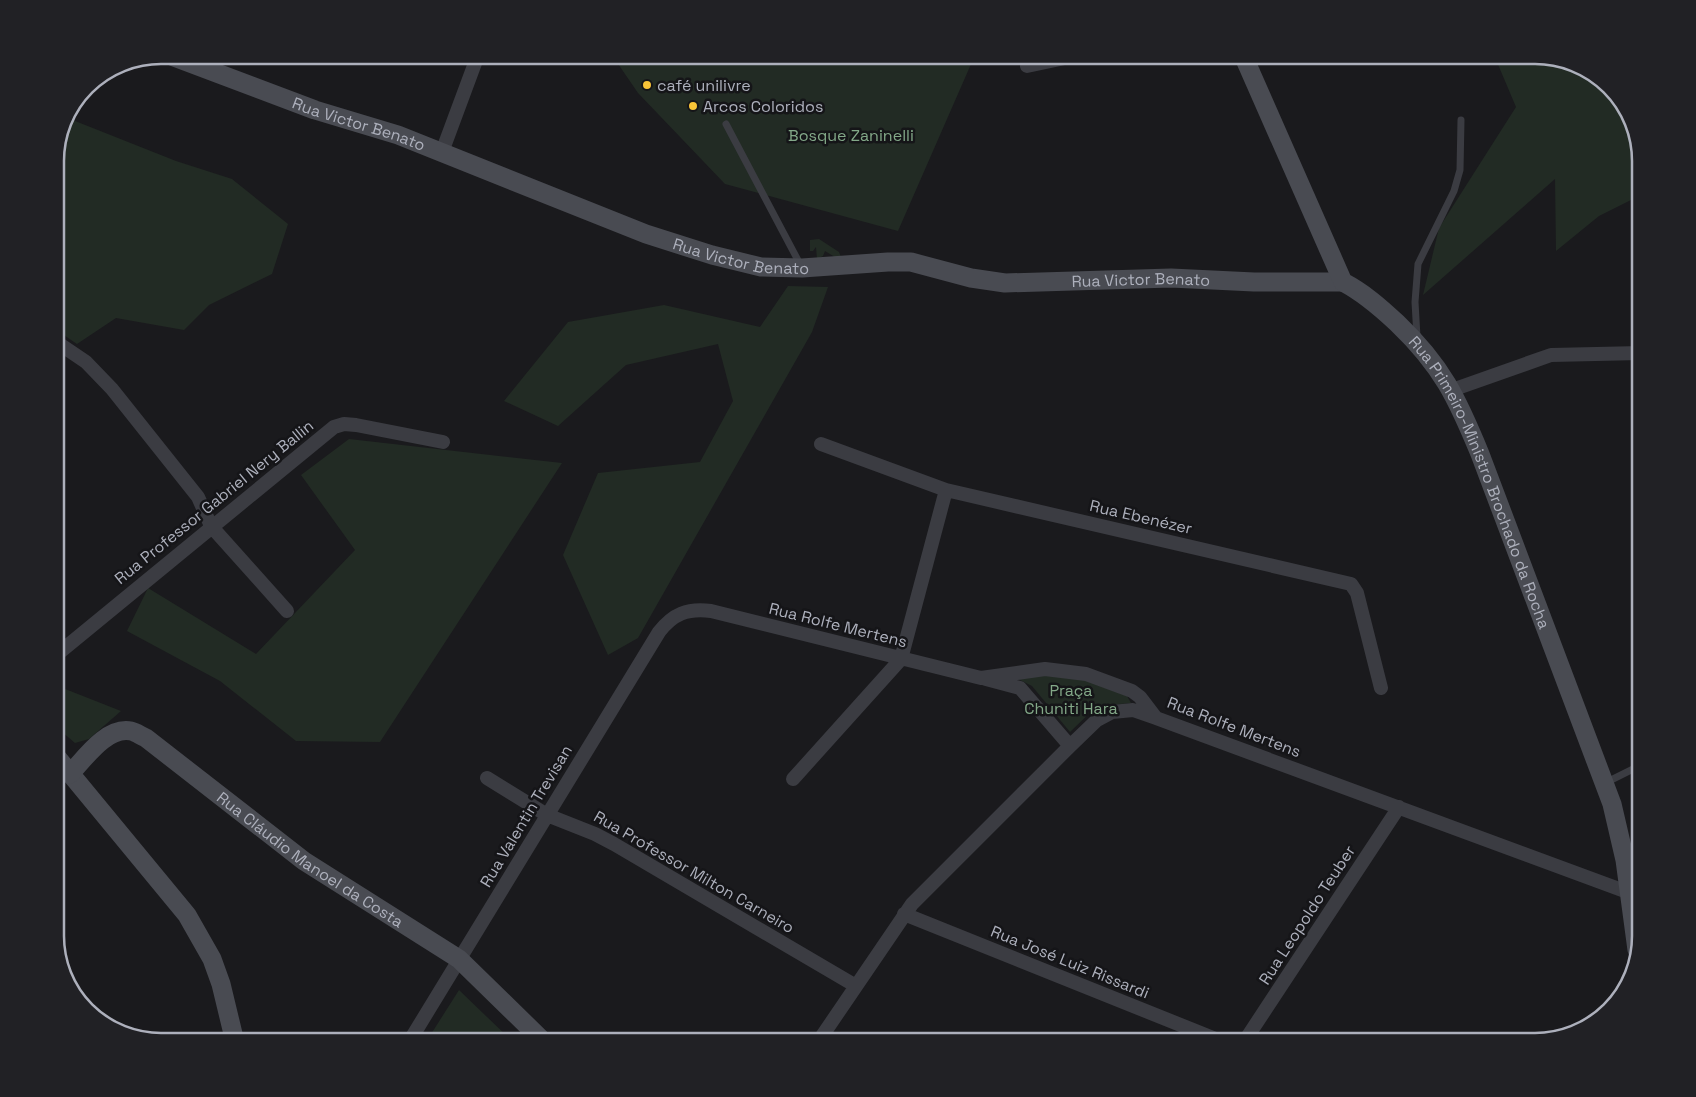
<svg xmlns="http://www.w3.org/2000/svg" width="1696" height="1097" viewBox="0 0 1696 1097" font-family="'Space Grotesk',sans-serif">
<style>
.green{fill:#222b24}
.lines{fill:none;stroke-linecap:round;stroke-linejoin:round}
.stream{stroke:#2f3842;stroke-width:5}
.lane{stroke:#3b3c42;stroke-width:7}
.street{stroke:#3b3c42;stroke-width:14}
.secondary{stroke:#494b52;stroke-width:19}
.poi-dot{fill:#f8c437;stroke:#151518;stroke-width:2}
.labels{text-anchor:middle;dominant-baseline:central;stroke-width:5;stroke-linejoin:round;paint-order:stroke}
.poi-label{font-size:16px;fill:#adb0bc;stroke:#151518;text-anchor:start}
.street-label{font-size:16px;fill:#adb0bc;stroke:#151518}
.park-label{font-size:16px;fill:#83a888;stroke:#151518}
.rim{fill:none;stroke:#adb0bc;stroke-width:2.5}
</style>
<rect width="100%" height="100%" fill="#1a1a1d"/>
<path class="green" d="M612,55H975L898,231L725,184L638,93Z
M1494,55H1535L1594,73L1627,108L1641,160V195L1599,216L1556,251L1555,179L1423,295L1439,228L1516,107Z
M65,117L176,161L232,179L288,224L272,274L209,305L184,330L116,318L77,344L55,329V154Z
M819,239L839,252L843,262L825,251L823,256L817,259L816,247L813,251H810V240Z
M788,286L828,287L812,332L638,638L608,655L563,555L598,473L700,462L733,401L718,344L626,365L558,426L504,401L568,322L664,305L760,327Z
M349,439L562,463L380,742L296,741L220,681L127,631L148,588L256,654L355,550L301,475Z
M1031,675L1077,677L1127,696L1131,703L1097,706L1070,732L1032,686L1012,676Z
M55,685L121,711L89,739L75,743L55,726Z
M459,990L513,1042H426Z"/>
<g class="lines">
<path class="stream" d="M1640,496H1641"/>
<path class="lane" d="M726,124L801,266
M1417,337L1415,302L1418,264L1454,191L1460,170L1461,120
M1605,783L1641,765"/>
<path class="street" d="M1027,66L1079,55
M442,152L478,55
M55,341L86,362L112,389L198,497L211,526L287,611
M1452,390L1551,355L1641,353
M821,444L946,490L1351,584L1357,593L1381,688
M55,656L334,427L344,424L356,425L443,442
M986,679L1020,688L1070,746
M487,778L547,815L595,834L614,844L856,986
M793,779L901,659L946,490
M904,914L1223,1042
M409,1042L659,632C673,614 687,608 711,611L981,678L1045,669L1086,674L1132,691L1140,697L1156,718L1630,893L1641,889
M818,1042L912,904L1070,746L1097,720L1112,712L1133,710L1156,718
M1244,1042L1399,807"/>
<g class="secondary">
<path id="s1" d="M169,55L315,110L398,135L646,234L712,255L761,267L802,268L888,262H911L971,278L1005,283L1171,278L1254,282H1343"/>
<path id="s2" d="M1243,55L1343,282C1364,293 1380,307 1397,323C1442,366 1457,398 1480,454L1612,804L1625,860L1637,950"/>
<path d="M55,755L187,915L212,959L221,984L235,1042"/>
<path id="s3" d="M70,774C85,758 107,726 131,731C136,732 141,736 146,738L304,861L459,959L544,1042"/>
</g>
</g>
<g class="poi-dot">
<circle cx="647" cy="85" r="5"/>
<circle cx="693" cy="106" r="5"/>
</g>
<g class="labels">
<g class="poi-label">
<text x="657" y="85">café unilivre</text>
<text x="703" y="106">Arcos Coloridos</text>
</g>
<g class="street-label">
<text stroke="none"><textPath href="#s1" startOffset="202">Rua Victor Benato</textPath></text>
<text stroke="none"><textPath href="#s1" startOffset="608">Rua Victor Benato</textPath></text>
<text stroke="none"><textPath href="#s1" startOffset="1012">Rua Victor Benato</textPath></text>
<text stroke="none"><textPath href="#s2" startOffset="498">Rua Primeiro-Ministro Brochado da Rocha</textPath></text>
<text transform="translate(214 502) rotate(-39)">Rua Professor Gabriel Nery Ballin</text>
<text transform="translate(1141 517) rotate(13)">Rua Ebenézer</text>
<text transform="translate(838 625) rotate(14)">Rua Rolfe Mertens</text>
<text transform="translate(1234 727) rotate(21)">Rua Rolfe Mertens</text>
<text transform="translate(526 816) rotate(-59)">Rua Valentin Trevisan</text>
<text stroke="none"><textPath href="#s3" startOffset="299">Rua Cláudio Manoel da Costa</textPath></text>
<text transform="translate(694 872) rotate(30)">Rua Professor Milton Carneiro</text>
<text transform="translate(1307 915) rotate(-57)">Rua Leopoldo Teuber</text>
<text transform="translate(1070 962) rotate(22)">Rua José Luiz Rissardi</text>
</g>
<g class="park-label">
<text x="851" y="135">Bosque Zaninelli</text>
<text x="1071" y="690">Praça<tspan x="1071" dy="18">Chuniti Hara</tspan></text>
</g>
</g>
<path d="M0 0H1696V1097H0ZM161 64H1535A97 97 0 0 1 1632 161V936A97 97 0 0 1 1535 1033H161A97 97 0 0 1 64 936V161A97 97 0 0 1 161 64Z" fill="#212125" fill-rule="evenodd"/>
<path class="rim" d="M161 64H1535A97 97 0 0 1 1632 161V936A97 97 0 0 1 1535 1033H161A97 97 0 0 1 64 936V161A97 97 0 0 1 161 64Z"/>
</svg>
